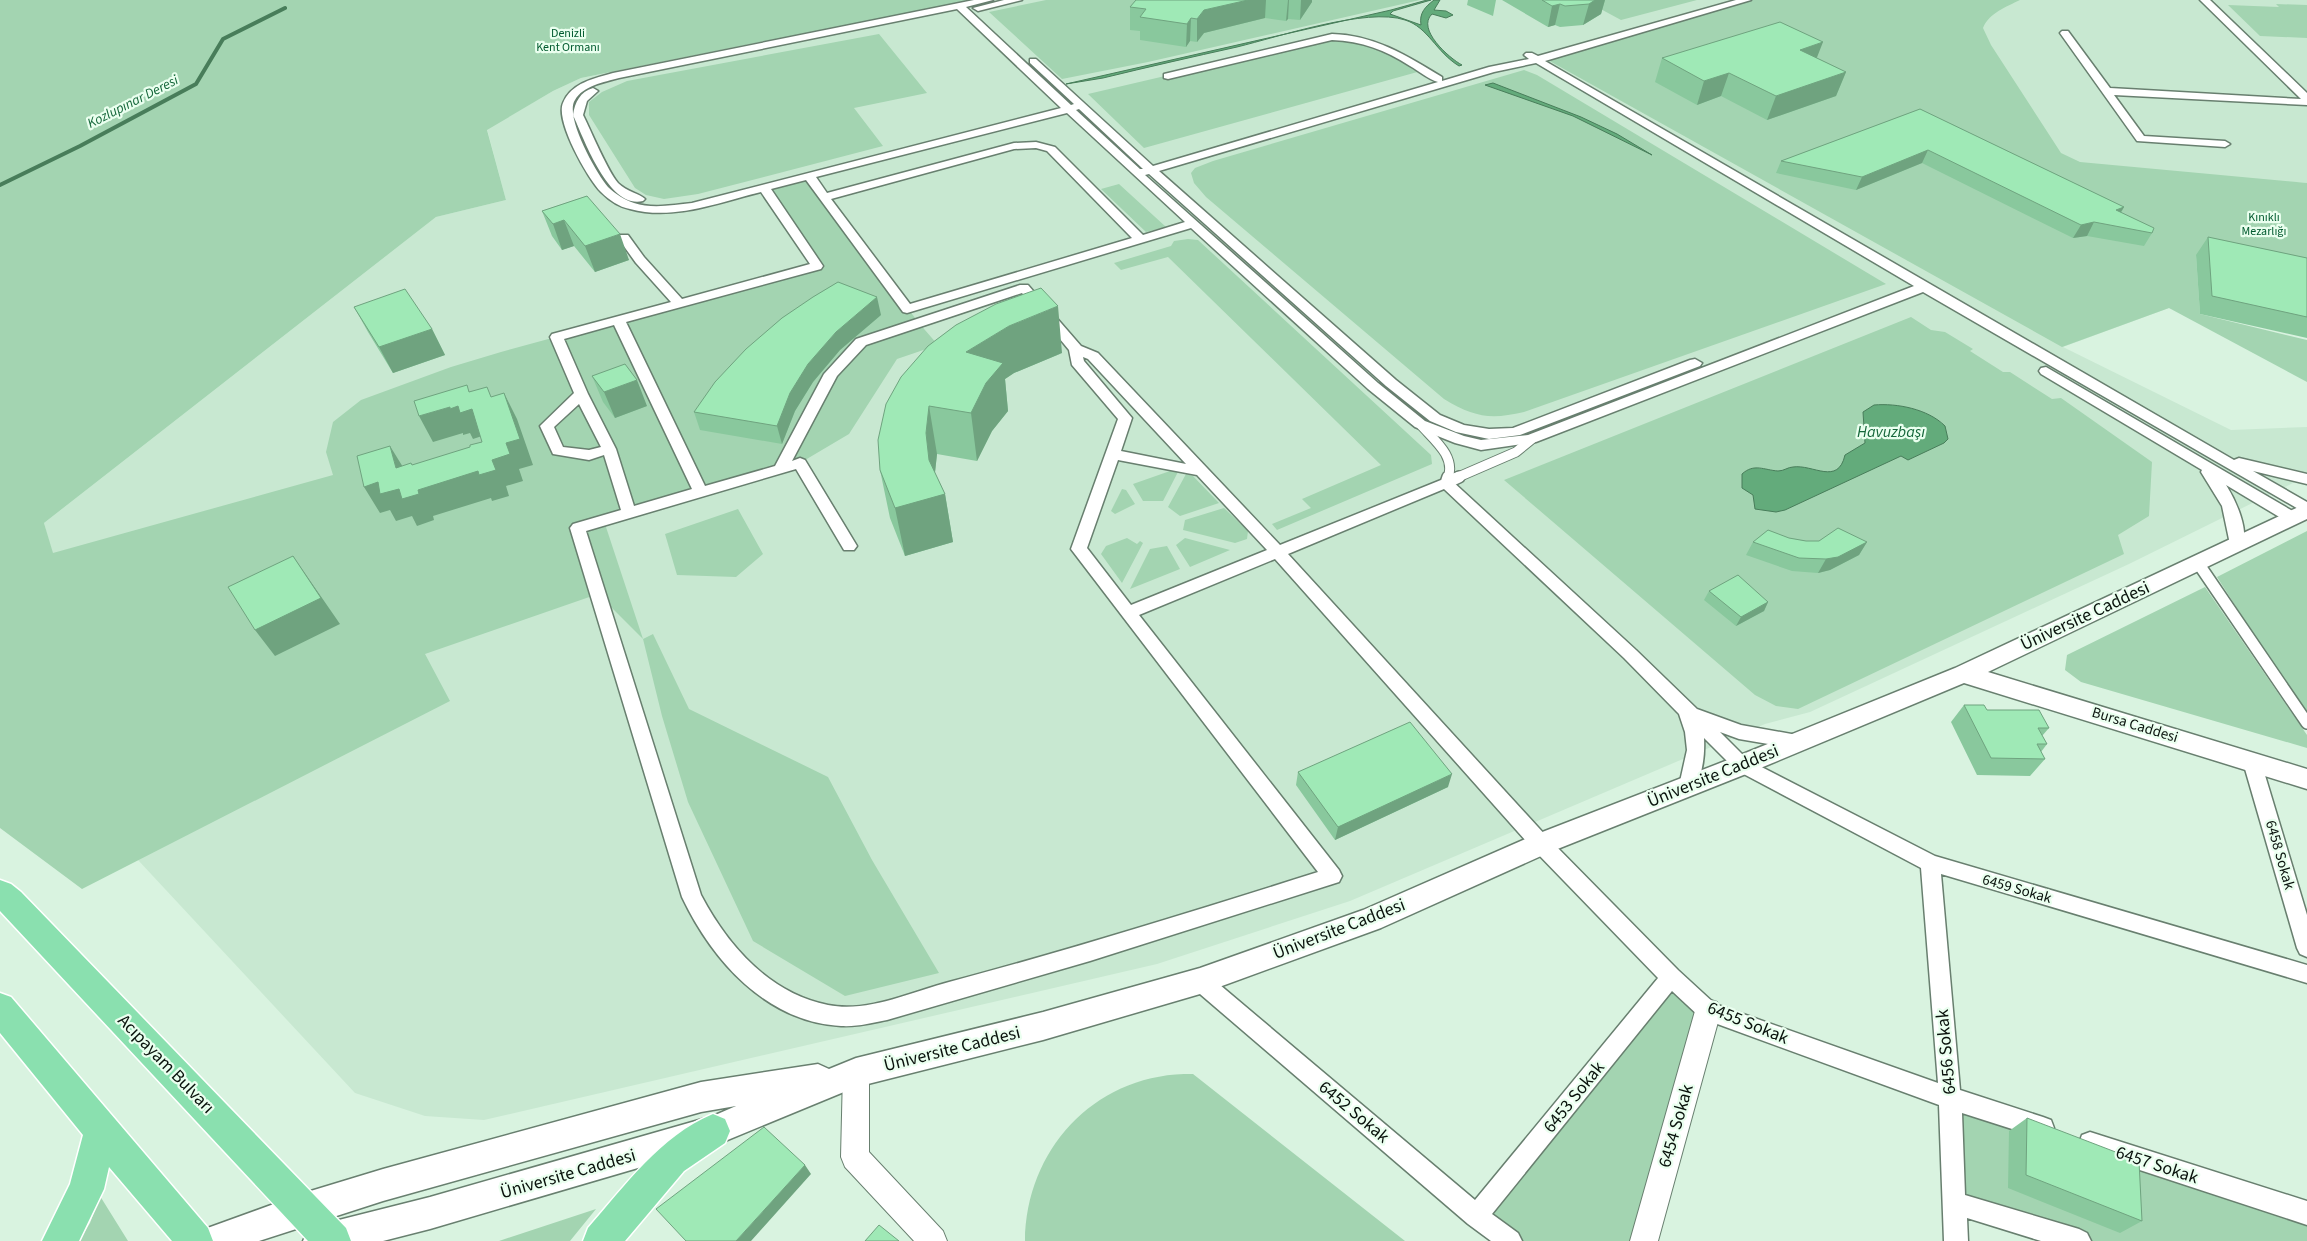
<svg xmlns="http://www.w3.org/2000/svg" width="2307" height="1241" viewBox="0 0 2307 1241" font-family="'Source Sans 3',sans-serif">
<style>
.built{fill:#c8e8d1}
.green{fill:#a3d4b1}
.water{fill:#63ab7b;stroke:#487d5a}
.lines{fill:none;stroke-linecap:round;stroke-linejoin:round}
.stream{stroke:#487d5a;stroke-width:4}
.pedestrian-far1-casing{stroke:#687f6f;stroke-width:11}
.pedestrian-casing{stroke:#687f6f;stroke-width:14}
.minor-casing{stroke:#687f6f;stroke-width:3}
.tertiary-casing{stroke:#687f6f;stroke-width:2}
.secondary-casing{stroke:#687f6f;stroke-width:3}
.primary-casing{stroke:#fff;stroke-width:3}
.pedestrian-far1{stroke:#fff;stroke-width:9}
.pedestrian{stroke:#fff;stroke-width:11}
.minor{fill:#fff;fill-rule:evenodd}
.tertiary{fill:#fff;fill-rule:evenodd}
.secondary{fill:#fff;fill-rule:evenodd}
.primary{fill:#8ae0af;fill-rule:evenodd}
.wall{fill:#89c89d}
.shaded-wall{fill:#6fa37f}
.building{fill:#9fe9b6;stroke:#6fa37f}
.labels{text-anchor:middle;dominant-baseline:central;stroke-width:4.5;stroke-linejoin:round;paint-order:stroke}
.far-park-label{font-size:12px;fill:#005a2e;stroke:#eaffef}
.far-water-label{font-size:14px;font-style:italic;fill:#15673a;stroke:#eaffef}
.street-label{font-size:15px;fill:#09120c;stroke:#eaffef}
.water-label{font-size:16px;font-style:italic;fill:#15673a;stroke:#eaffef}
.near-street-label{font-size:18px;fill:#09120c;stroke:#eaffef}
</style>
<rect width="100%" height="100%" fill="#d9f3e0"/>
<path class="built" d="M970,0H2307V183L2195,175L2200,314L2169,308L2063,347L2231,430L2307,427V476L2129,564L1810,712L1765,724L1350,901L1157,964L484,1120L425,1116L355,1093L138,860L44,523L436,217L506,200L487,129L553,91L581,78Z"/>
<path class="green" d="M0,0H970L581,78L553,91L487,130L506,200L436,217L44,523L53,553L333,475L326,452L333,422L361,400L451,367L501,352L816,266L764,187L809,176L918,322L938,345L897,359L849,434L800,463L604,521L643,639L653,634L689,709L828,777L872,860L939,973L845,996L753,941L688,802L662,716L643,639L598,594L425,654L450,701L82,889L0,828Z
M1046,0H1420L1148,62L1062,79L989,12Z
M1584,0H1697L1621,20Z
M1746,0H2020C2006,7 1989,13 1983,28L1991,45L2061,153L2080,162L2307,183V278L2196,255L2200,314L2307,340V382L2169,308L2062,347L1546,59Z
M2276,4L2307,5V38L2260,36L2228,5L2279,7Z
M879,34L927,93L854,108L883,146L698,194L664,199L646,195L635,188L589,115V102L602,92L627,81Z
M1332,37L1363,38L1421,71L1144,148L1088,94Z
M1524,70L1537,75L1886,284L1524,412C1490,420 1474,417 1444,399L1206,197L1194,183L1191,173L1195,168L1213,161Z
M1119,184L1166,227L1146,232L1101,189Z
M1188,239L1198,240L1431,455L1432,464L1277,530L1272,524L1311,508L1302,499L1381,465L1168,257L1121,270L1114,263L1171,246L1174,241Z
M1911,317L1931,330L1945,332L1973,349L1970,351L2003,372H2010L2052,399L2061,398L2152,462L2149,516L2118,535L2124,554L1798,709L1776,706L1755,695L1504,480Z
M1179,470L1163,501H1143L1133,484L1170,471Z
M1186,474L1193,476L1219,503L1180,516L1168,507Z
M1122,489L1126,490L1135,504L1115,514L1111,511Z
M1224,508L1248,531L1247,539L1235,543L1183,530L1185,520Z
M738,509L763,554L736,577L677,575L665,534Z
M2307,531V718L2217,577Z
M1127,538L1137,544L1140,541L1143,543L1122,583L1101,554L1106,546Z
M1185,538L1230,550L1190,567L1176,545Z
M1167,546L1180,569L1130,589L1150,549Z
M2205,587L2307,735V748L2081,682L2065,670L2067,655Z
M1671,977L1708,1011L1644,1241H1510L1476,1216Z
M1184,1074H1193L1405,1241H1025C1026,1150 1093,1077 1184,1074Z
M1950,1098L2307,1213V1241H2079L1954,1203Z
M100,1196L128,1241H79L90,1223Z
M596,1209L570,1241H499Z"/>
<path class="water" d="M1427,0H1431L1393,11L1390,14L1421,25C1419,13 1425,7 1434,0H1440L1434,10L1446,11L1453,15L1446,18L1432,14C1416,29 1449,58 1462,65L1459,66C1436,52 1428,27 1405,20C1367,7 1278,37 1237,47C1192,57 1148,67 1103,78L1066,84L1391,10Z
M1493,83L1581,117L1617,134L1652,155L1573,116L1485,85Z
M1874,405C1897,403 1928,409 1945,426L1948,439L1944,443L1908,460L1901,456L1785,510L1776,512L1755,509L1753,495L1742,488V474C1754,463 1764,470 1778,471C1784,471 1788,467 1793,467C1813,464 1838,486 1845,455L1865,443L1863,412Z"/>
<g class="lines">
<path class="stream" d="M0,185L80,146L196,84L223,39L285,8"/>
<g class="pedestrian-far1-casing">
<path id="pedestrian-far1" d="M1420,424C1434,440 1456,456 1448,478
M1456,478L1516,452L1532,439"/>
</g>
<g class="pedestrian-casing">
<path id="pedestrian" d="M1446,483L1448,477
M1446,483L1459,477
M2198,563L2307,723"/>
</g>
<g class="minor-casing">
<path id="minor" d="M974,0H993L966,7L1071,105L1074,104L1030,63V59H1036L1153,166L1438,82C1428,79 1419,71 1410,66C1385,50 1362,41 1332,40L1168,79L1164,78V74L1332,34C1374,35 1406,55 1442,77V81L1489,67L1529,59L1524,55L1526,53H1532L1538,56L1736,0H1751L1545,61L2234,460L2239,458L2307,474V484L2253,471L2307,502V514L1923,292L1536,442L1481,450L1455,443L1415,427L1368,389L1191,228L907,313L903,312L806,180L771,189L823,266L821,269L626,322L705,486L775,466L824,374L856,339L1020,285H1028L1081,346L1098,353L1280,545L1441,480H1451L1636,650L1697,709L1741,725L1797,735L1803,737L1806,742L1803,747L1797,749L1739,739L1720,732L1748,760L1935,856L2307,965V983L1941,874L1960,1090L2043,1117L2051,1120L2054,1128L2051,1136L2043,1139L1962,1113L1965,1195L2079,1229L2087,1233L2091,1241H2041L1967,1218L1968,1241H1944L1939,1105L1701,1018L1672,991L1492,1214L1518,1233L1522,1241H1491L1468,1224L1193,988L1190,981L1193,974L1200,972L1207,974L1475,1200L1658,978L1534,850L1275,559L1139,615L1339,870L1342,876L1339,882L1090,961L887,1020C872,1023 857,1027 841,1026C766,1022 712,960 682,897L570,528L573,524L621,510L604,455L589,460L553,454L540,426L574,393L550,337L552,334L671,302L636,263L618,238L620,235H628L644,257L682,299L810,264L761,192C720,202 674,221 630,209C619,207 609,200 601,192C588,179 555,121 563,103C571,83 595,78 613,73ZM957,9L1061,108L692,203C673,205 652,209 634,203C625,200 615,194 608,187C596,173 564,116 575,100C583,86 604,82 619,78ZM1536,63L1914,286L1528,435L1481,440L1464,436L1425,421L1378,383L1145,175L1149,174L1386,386L1430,421L1456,432L1489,439L1520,435L1700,366L1702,363L1695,359L1690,360L1513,428L1489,429L1464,425L1440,415L1396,380L1159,171L1494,72ZM1079,109L1143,169H1140L1076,110ZM1067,113L1185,222L1143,235L1055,147L1036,142L1014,143L827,193L816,177ZM1036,148L1047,151L1132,238L910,304L831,199L1014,149ZM1022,293L1069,350L1072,365L1118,419L1071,549L1318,872C1195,911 1073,949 949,982C911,992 868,1013 828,1005C769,993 728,946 701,895L586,531L796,469L844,550H854L857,546L805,460L800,458L792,461L837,376L866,345ZM614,325L692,489L634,506L616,449L588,394L564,339ZM1083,357L1088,359L1186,464L1121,451L1132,418L1084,361ZM579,404L601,447L589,450L563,447L554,427ZM1118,460L1197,475L1267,550L1131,605L1087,548ZM1444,489L1624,658L1679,714L1685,732L1687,750L1679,786L1682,791L1688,794L1694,791C1702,776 1705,756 1704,738L1736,770L1921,868L1938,1083L1715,1004L1678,970L1548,838L1288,554Z
M1004,0H1022L978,11L973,8Z
M2200,0H2210L2307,93V105L2114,95L2144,136L2225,141L2230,144L2225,147L2137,141L2060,33L2062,31H2068L2110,88L2301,99Z
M593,88L598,91L587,101L583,115C591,131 608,172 618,183C627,192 639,193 645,199L643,201C609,210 584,139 573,115C575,102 580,92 593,88Z
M2046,367L2296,513L2299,517L2296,521H2286L2226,485C2235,499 2251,532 2241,549H2231L2222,506L2201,472L2202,470L2041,374L2039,371L2041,368Z
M2252,755L2258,757L2261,762L2307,915V957L2300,954L2297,948L2243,762L2246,757Z
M2090,1132L2307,1201V1225L2082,1151L2079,1143L2082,1135Z"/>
</g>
<g class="tertiary-casing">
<path id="tertiary" d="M1708,999L1717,1002L1721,1011L1658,1241H1630L1695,1011L1699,1002Z
M856,1060L865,1064L869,1073V1152L943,1231L947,1241H914L845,1167L841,1157L843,1073L847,1064Z"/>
</g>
<g class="secondary-casing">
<path id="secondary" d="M2307,503V519L1988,672L2307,769V789L1964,683L1751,772L1550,852L1381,928L1200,994L1043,1040L856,1087L713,1146L430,1229L383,1241H303L308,1230L319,1225L430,1197L713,1116L736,1106L701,1112L383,1201L259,1241H197L202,1230L304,1193L383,1169L701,1082L818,1064L829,1069L856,1058L1043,1012L1200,968L1363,910L1532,836L1733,758L1955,668Z"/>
</g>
<g class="primary-casing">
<path id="primary" d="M0,880L11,884L21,892L346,1228L351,1241H308L0,911Z
M0,993L11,997L208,1228L213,1241H172L109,1167L104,1189L79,1241H42L70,1184L83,1135L0,1033Z
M713,1114L725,1119L730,1131L725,1143L684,1171L625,1241H583L588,1228C625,1186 660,1136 713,1114Z"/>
</g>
<use href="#pedestrian-far1" class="pedestrian-far1"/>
<use href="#pedestrian" class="pedestrian"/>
<use href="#minor" class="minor"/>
<use href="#tertiary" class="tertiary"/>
<use href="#secondary" class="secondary"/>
<use href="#primary" class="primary"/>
</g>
<path class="wall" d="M1136,0H1312V2L1300,20L1288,19L1286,21L1265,18L1204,33L1197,42L1190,41L1186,47L1140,40V31L1130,30V7Z
M1468,0H1496L1493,16L1467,5Z
M1502,0H1605L1601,14L1583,25L1560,27L1555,25L1548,27Z
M1662,58H1817L1846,72L1836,96L1767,120L1721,96L1697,105L1655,82Z
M1920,109L2124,207L2121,213L2152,233L2144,246L2087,236L2073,238L1922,163L1856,190L1776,173L1781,161Z
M587,196L629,260L595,272L574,246L562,250L552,236L542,211Z
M2208,237L2307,258V338L2200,314L2196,255Z
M354,307L432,329L445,355L393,373L368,332Z
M881,315L840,350L813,382L795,411L782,444L700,430L694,412Z
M1062,353L1014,373L1005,379L1008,411L992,431L977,461L937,454L935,473L945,494L953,542L905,556L890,518L880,470L886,404Z
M592,376L647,406L615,418L603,402Z
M1789,538L1806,541L1867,542L1859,555L1830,570L1818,573L1792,571L1746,555L1753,542Z
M1709,591L1768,602L1764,611L1736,626L1704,600Z
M1964,705L1987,710L2049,728L2042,736L2047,744L2041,752L2045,759L2030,776L1977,775L1951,722Z
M1298,772L1448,787L1335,840L1296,785Z
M2027,1118L2142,1221L2120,1233L2008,1188L2009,1131Z"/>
<path class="shaded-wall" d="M1248,0H1266L1265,18L1204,33L1197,42V19L1204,10Z
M1288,0H1289L1288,19L1286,21Z
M1301,0H1312V2L1300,20Z
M1595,0H1605L1601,14L1583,25L1589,4Z
M1560,4L1555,25L1548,27L1552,6Z
M1191,18L1190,41L1186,47L1187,24Z
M1823,42L1814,65L1800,50Z
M1846,72L1836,96L1767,120L1776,96Z
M1729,73L1721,96L1697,105L1704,81Z
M1928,150L1922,163L1856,190L1862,177Z
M2124,207L2116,220V210Z
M564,220L574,246L562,250L553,224Z
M2094,222L2087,236L2073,238L2081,225Z
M620,234L629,260L595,272L585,246Z
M877,297L881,315L840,350L813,382L795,411L782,444L777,426L790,393L808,364L836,332Z
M1058,306L1062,353L1014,373L1005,379L1008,411L992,431L977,461L971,413L966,352L1009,326Z
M432,329L445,355L393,373L379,347Z
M637,380L647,406L615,418L604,392Z
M504,393L517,419L533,465L519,469L523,481L506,486L509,496L492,501L491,498L433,516L434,520L417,526L412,516L396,521L390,510L380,513L364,487L412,465L411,463L425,488L506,443Z
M458,406L472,409L485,435L473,439L470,433L463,435V433L433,442L419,416L450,407Z
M929,406L937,454L934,481L945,494L953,542L905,556L895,508L929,460L926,433Z
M390,446L406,472L396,468Z
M1867,542L1859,555L1830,570L1818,573L1826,559Z
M293,556L340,624L275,656L255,630Z
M1768,602L1764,611L1736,626L1741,617Z
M1452,774L1448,787L1335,840L1338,827Z
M805,1165L811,1174L751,1241H736Z"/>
<path class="building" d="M1136,0H1248L1204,10L1197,19L1191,18L1187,24L1140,17L1146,9L1130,7Z
M1542,0H1595L1589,4L1565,6L1560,4L1552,6Z
M1780,22L1823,42L1800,50L1846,72L1776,96L1729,73L1704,81L1662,58Z
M1920,109L2124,207L2116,210L2154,228L2152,233L2094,222L2081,225L1928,150L1862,177L1781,161Z
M587,196L620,234L585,246L564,220L553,224L542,211Z
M2208,237L2307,258V317L2212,296Z
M838,282L877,297L836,332L808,364L790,393L777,426L694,412L715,382L746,349L782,318L813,297Z
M1041,288L1058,306L1009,326L966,352L1003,363L986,383L971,413L929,406L926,433L929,460L945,494L895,508L880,470L878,440L886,404L901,377L928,346L956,325L996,304Z
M405,289L432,329L379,347L354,307Z
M625,364L637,380L604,392L592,376Z
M467,385L469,392L487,387L491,397L504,393L520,439L506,443L510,454L492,460L496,470L479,475L478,471L418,490L419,494L402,499L399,489L380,494L378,482L364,487L357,456L390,446L396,468L411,463L412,465L470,447V445L482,442L472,409L460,413L458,406L450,409V407L419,416L414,401Z
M1838,528L1867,542L1838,557L1826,559L1799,558L1753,542L1768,530L1789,538L1806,541H1819Z
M293,556L321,598L255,630L228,587Z
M1738,575L1768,602L1741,617L1709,591Z
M1964,705H1984L1987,710H2039L2049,728H2038L2047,744H2037L2045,759L1991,758Z
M1410,722L1452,774L1338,827L1298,772Z
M2027,1118L2139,1161L2142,1221L2026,1175Z
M764,1127L805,1165L736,1241H686L656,1209Z
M879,1225L899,1241H865Z"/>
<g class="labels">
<g class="far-park-label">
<text x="568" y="33">Denizli<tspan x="568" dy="14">Kent Ormanı</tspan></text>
<text x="2264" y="217">Kınıklı<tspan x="2264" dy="14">Mezarlığı</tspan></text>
</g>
<g class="far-water-label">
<text transform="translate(133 102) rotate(-27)">Kozlupınar Deresi</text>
</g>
<g class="street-label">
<text transform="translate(2135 725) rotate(17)">Bursa Caddesi</text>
<text transform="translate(2280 855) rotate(74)">6458 Sokak</text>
<text transform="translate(2017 889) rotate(16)">6459 Sokak</text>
</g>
<g class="water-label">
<text x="1891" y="432">Havuzbaşı</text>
</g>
<g class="near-street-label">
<text transform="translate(2085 616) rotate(-25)">Üniversite Caddesi</text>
<text transform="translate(1713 776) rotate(-22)">Üniversite Caddesi</text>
<text transform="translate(1339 929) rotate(-21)">Üniversite Caddesi</text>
<text transform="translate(1748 1023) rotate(22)">6455 Sokak</text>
<text transform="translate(952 1049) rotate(-14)">Üniversite Caddesi</text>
<text transform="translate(1946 1052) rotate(-95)">6456 Sokak</text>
<text transform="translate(166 1064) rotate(46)">Acıpayam Bulvarı</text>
<text transform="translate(1574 1097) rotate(-51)">6453 Sokak</text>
<text transform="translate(1354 1112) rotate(40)">6452 Sokak</text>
<text transform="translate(1676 1126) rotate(-74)">6454 Sokak</text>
<text transform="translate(2157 1165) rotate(18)">6457 Sokak</text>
<text transform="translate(568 1174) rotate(-16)">Üniversite Caddesi</text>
</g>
</g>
</svg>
